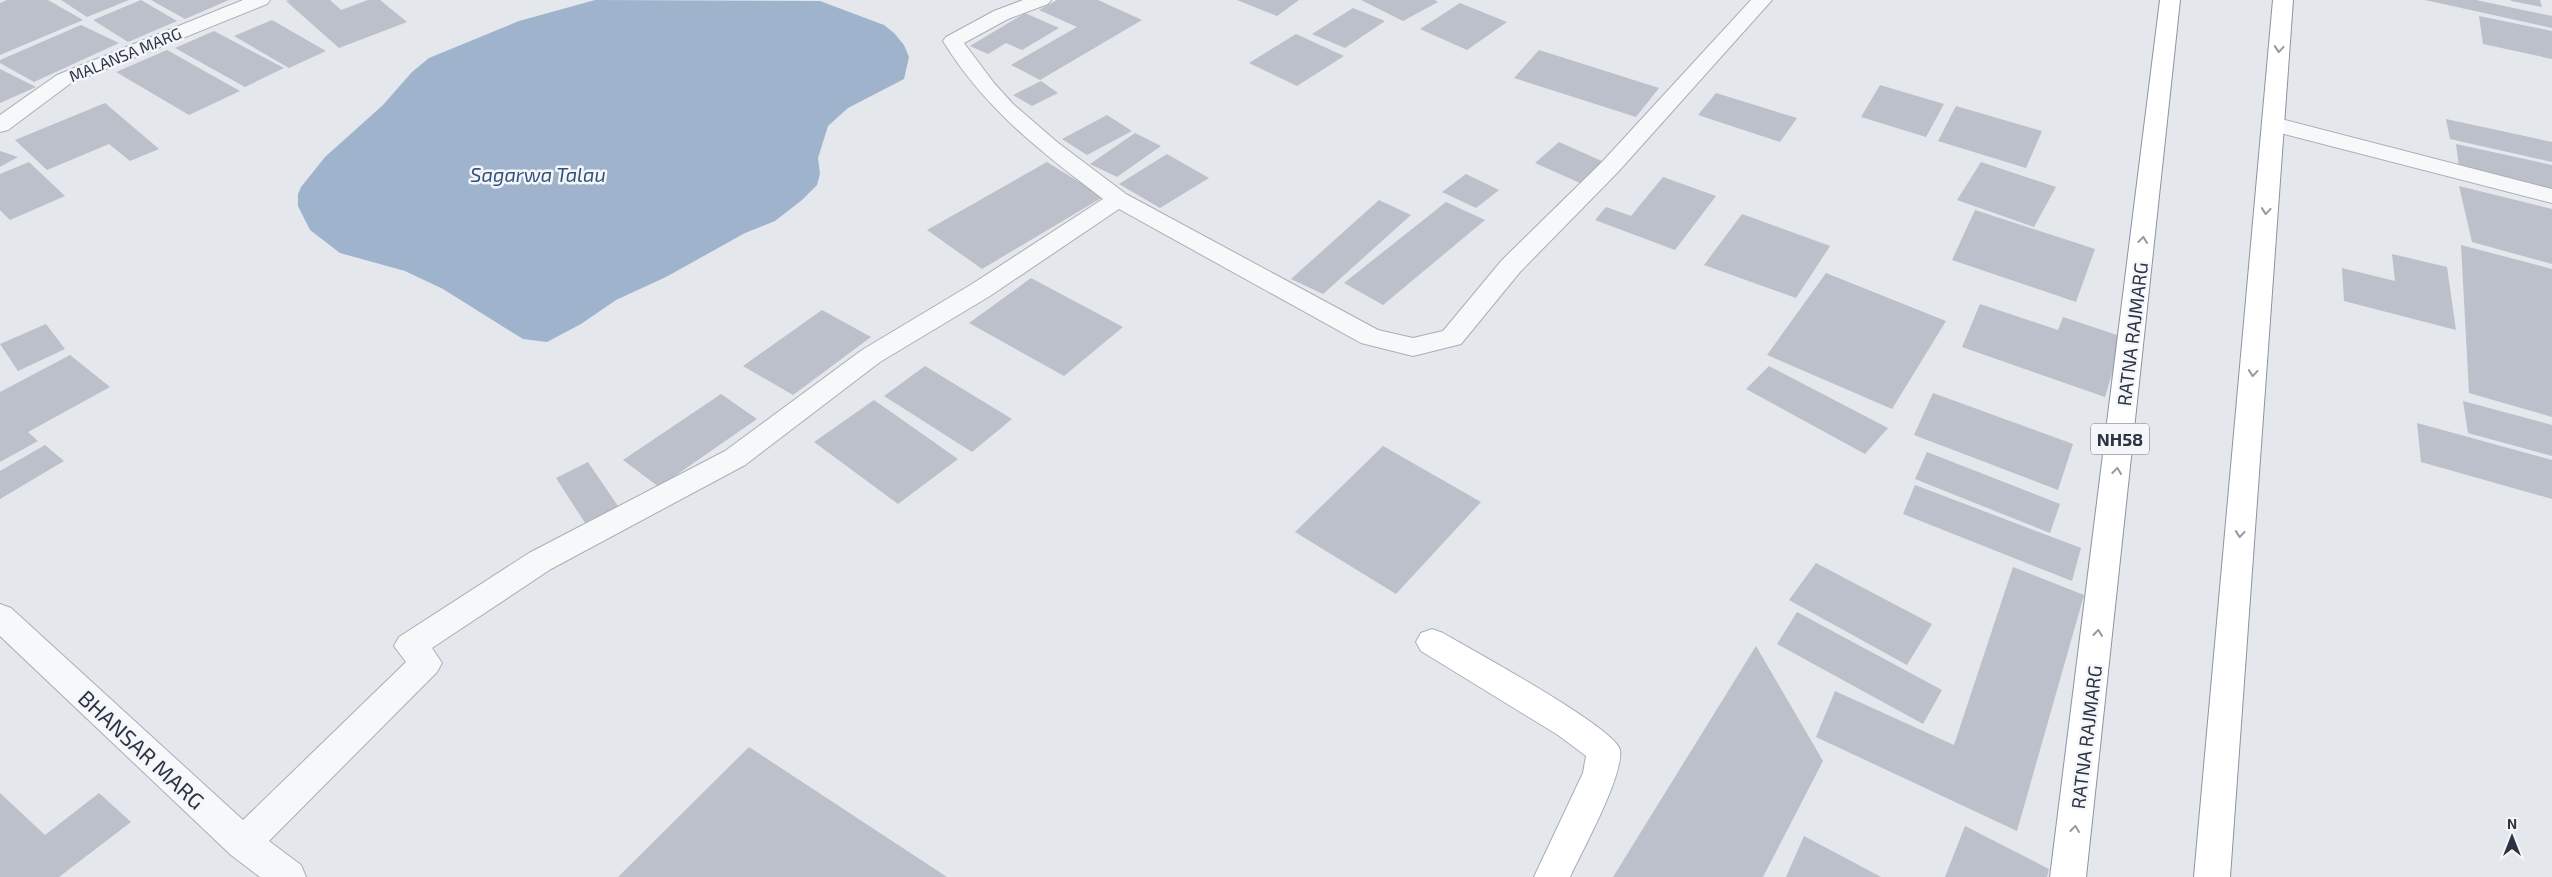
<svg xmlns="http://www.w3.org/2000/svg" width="2552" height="877" viewBox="0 0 2552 877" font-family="'Exo 2',sans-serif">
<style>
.water{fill:#9fb4cc}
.building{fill:#bbc0ca}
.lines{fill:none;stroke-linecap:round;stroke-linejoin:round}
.street-casing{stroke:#a9aeb7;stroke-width:2}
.secondary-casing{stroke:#a9aeb7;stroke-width:2}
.highway-casing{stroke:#8b94a3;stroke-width:2}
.street{fill:#f7f8fa;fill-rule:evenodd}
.secondary{fill:#fff;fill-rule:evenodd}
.highway{fill:#fff;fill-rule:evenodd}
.oneway{stroke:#959aa2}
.labels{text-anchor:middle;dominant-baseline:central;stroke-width:5;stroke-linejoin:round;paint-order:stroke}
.far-street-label{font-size:16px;fill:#2b3445;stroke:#f4f6f9}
.shield{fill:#f4f6f9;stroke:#676e7b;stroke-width:1}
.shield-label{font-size:18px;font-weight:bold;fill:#2b3445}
.street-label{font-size:19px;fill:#2b3445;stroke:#f4f6f9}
.water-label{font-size:20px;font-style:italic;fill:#34527a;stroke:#f4f6f9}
.near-street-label{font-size:22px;fill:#2b3445;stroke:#f4f6f9}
</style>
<rect width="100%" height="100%" fill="#e4e7ec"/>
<path class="water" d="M595,0L820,1L884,25L894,33L904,45L909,57L904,79L848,108L828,126L818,158L820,174L817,185L802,200L775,221L745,233L666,277L616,300L581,324L547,342L523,339L443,289L405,271L340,253L310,230L298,206V194L301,187L325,157L383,105L412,72L429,58L519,21Z"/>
<path class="building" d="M7,0H48L83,20L0,55V3Z
M61,0H129L87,17Z
M141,0L177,21L128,42L93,20Z
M151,0H229L185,19Z
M290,0H330L341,10L368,0H380L407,22L339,48L286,1Z
M1057,0H1098L1142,20L1040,80L1011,65L1077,27L1039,10Z
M1237,0H1299L1277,16Z
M1361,0H1435L1438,2L1403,21Z
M2425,0H2476L2552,16V28Z
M2511,0H2540L2542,7L2511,1Z
M1460,3L1507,22L1467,50L1420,29Z
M1353,8L1385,21L1345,48L1312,34Z
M1025,13L1059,28L1022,50L1006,43L988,54L970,46Z
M2479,16L2552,31V59L2483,44Z
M272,20L326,51L289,68L234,36Z
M81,25L119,43L34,82L0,63V60Z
M214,31L284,68L245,87L175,48Z
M1296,34L1344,56L1297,86L1249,63Z
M167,50L240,91L189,115L116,72Z
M1539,50L1659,88L1636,117L1514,78Z
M0,69L36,87L0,103Z
M1041,81L1058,93L1032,106L1013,95Z
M1880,85L1944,104L1926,137L1861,117Z
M1716,93L1797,118L1780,142L1698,115Z
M105,103L159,149L130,161L109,144L47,170L15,140Z
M1956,106L2042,131L2026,168L1938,141Z
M1107,115L1132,131L1087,155L1062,139Z
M2446,119L2552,142V162L2450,139Z
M1135,133L1161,146L1117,177L1090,164Z
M1559,142L1604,162L1580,183L1535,163Z
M2456,144L2552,165V188L2459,167Z
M0,151L18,157L0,167Z
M1167,154L1209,178L1160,208L1119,184Z
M29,162L65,196L10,220L0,210V174Z
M1047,162L1103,197L982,269L927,230Z
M1981,162L2056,187L2034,227L1957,200Z
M1466,174L1499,190L1476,208L1442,192Z
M1663,177L1716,196L1675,250L1595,220L1606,207L1631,216Z
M2459,186L2552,209V264L2472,242Z
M1379,200L1411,215L1323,294L1291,279Z
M1446,202L1485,220L1383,305L1344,283Z
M1975,210L2095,249L2076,302L1952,260Z
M1742,214L1830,246L1796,298L1704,265Z
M2461,245L2552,269V417L2469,393Z
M2392,254L2447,267L2456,330L2344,301L2342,268L2395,281Z
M1826,273L1946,321L1892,409L1767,355Z
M1031,278L1123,327L1064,376L969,323Z
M1980,304L2058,330L2063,317L2123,337L2105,397L1962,347Z
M822,310L871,337L793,395L743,366Z
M46,324L65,349L18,371L0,344Z
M70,355L110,387L28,432L38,441L0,462V392Z
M925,366L1012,419L972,452L884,396Z
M1769,366L1888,428L1865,454L1746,389Z
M1933,393L2073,444L2058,490L1914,435Z
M721,394L757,419L659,487L623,460Z
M874,400L958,459L898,504L814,442Z
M2463,401L2552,425V456L2468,433Z
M2417,423L2552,460V499L2421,462Z
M45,445L64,461L0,499V471Z
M1383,446L1481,502L1396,594L1295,532Z
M1927,452L2060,504L2050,533L1915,479Z
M588,462L620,509L587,526L556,478Z
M1915,485L2081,548L2072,581L1903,514Z
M1816,563L1932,624L1907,665L1789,600Z
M2013,567L2084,595L2017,831L1816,737L1835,691L1954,745Z
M1797,612L1942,690L1923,724L1777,644Z
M1756,646L1823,761L1763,877H1613Z
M749,747L947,877H618Z
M0,793L45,835L99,793L131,822L59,877H0Z
M1965,826L2049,869L2047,877H1945Z
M1804,836L1881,877H1786Z"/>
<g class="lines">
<g class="street-casing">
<path id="street" d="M243,0H270L267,4L71,83L8,130L0,132V115L57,75Z
M1023,0H1051L1048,4L1008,19L964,43L994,83L1013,104L1057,142L1126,194L1378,330L1413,338L1443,331L1502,260L1602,162L1751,0H1772L1618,172L1520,272L1461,344L1413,356L1361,343L1119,209L990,296L880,362L745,465L551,569L432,648L442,663L437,672L269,841L301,865L306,877H260L231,855L0,636V604L11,608L243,820L406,662L394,646L399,637L529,553L725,451L862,350L972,284L1103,199C1040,151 985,109 943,41L946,37L994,11Z
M2273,117L2552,189V203L2265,129L2262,124L2265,119Z"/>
</g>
<g class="secondary-casing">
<path id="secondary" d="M1432,629L1443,633C1470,649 1616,728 1620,750C1624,775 1582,851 1570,877H1534L1583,773L1586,756L1558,735L1421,651L1416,642L1421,633Z"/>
</g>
<g class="highway-casing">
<path id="highway" d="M2160,0H2180L2086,877H2050Z
M2273,0H2293L2230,877H2194Z"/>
</g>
<use href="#street" class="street"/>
<use href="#secondary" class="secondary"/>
<use href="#highway" class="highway"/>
</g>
<defs><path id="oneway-chevron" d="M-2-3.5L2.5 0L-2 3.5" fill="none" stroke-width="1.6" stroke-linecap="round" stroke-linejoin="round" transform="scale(1.25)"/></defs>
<g class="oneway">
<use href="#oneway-chevron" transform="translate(2279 49) rotate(95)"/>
<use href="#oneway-chevron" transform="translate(2266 211) rotate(95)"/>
<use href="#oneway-chevron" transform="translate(2143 240) rotate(-83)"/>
<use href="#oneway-chevron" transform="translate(2253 373) rotate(95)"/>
<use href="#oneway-chevron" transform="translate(2117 471) rotate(-83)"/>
<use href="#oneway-chevron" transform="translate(2240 534) rotate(95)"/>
<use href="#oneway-chevron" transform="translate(2098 633) rotate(-83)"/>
<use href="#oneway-chevron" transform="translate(2075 829) rotate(-83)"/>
</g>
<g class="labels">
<g class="far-street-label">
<text transform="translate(125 54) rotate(-22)">MALANSA MARG</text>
</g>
<rect class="shield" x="2091" y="423.5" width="58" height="31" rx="4"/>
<g class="shield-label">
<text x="2120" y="439">NH58</text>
</g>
<g class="street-label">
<text transform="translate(2132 334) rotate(-83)">RATNA RAJMARG</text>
<text transform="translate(2086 737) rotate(-83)">RATNA RAJMARG</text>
</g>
<g class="water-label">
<text x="538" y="174">Sagarwa Talau</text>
</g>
<g class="near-street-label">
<text transform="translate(142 749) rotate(43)">BHANSAR MARG</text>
</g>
</g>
<g transform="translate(2512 837)" stroke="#f4f6f9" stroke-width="4" paint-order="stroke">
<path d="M0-4L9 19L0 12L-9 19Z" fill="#2b3445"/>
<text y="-8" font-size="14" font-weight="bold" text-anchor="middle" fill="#2b3445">N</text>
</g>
</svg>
